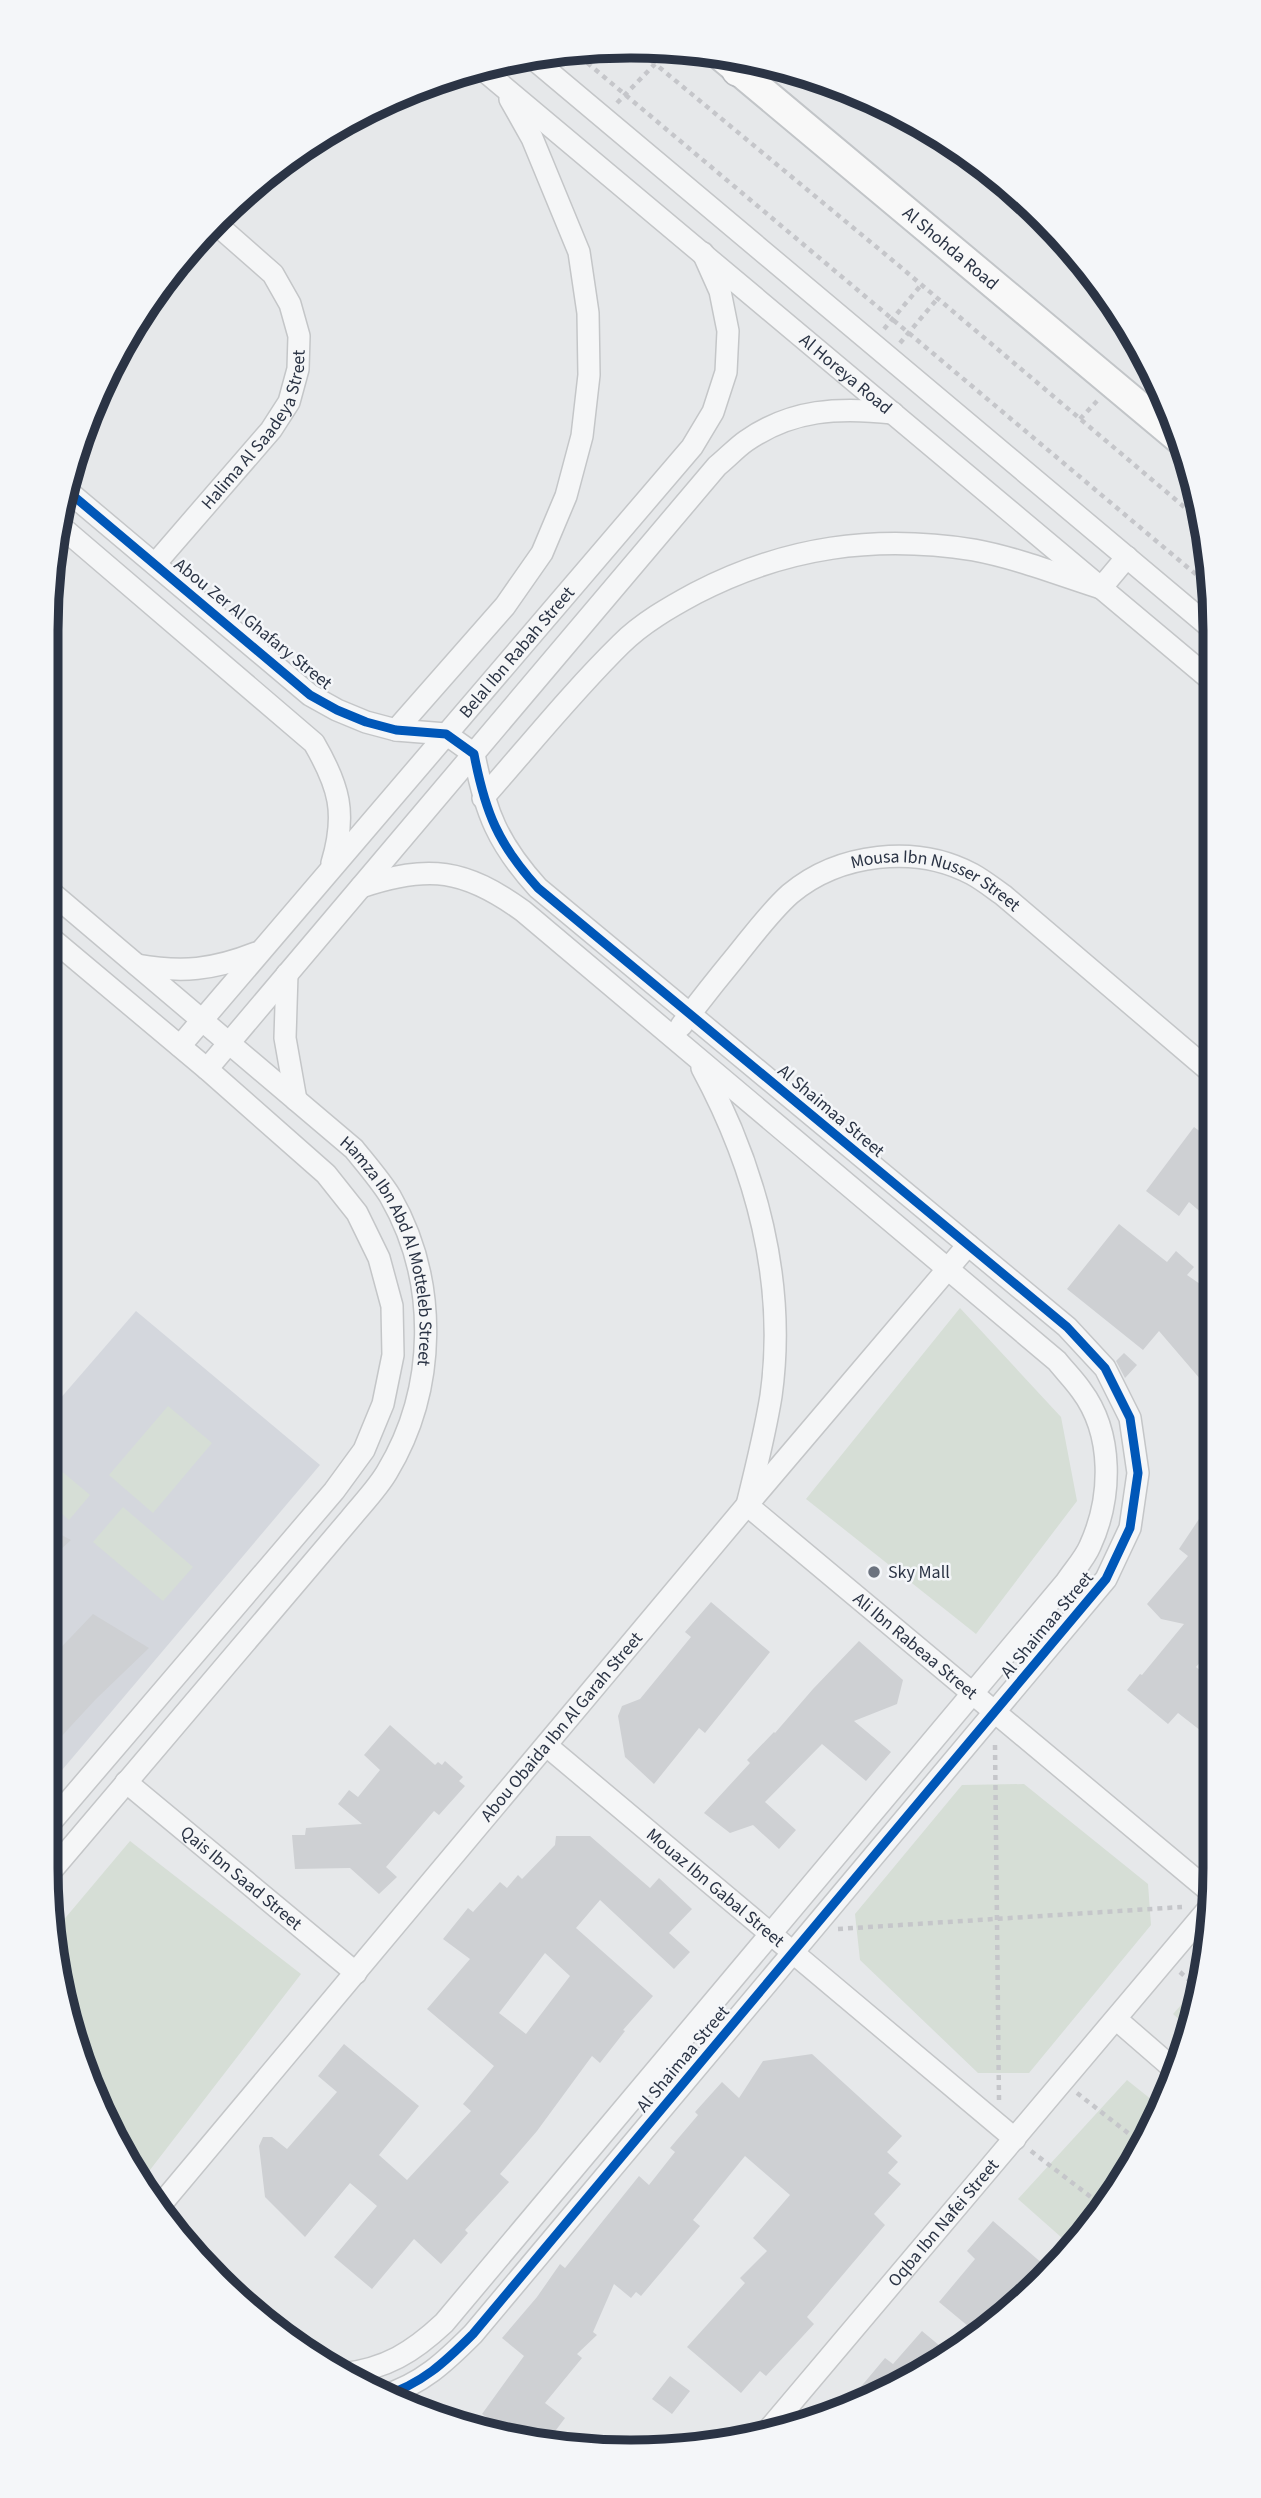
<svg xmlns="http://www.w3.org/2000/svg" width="1261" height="2498" viewBox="0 0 1261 2498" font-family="'Source Sans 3',sans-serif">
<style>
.built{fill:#d4d7dd}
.green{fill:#d6ded6}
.building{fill:#ced0d3;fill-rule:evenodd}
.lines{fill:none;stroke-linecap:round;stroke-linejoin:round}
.minor-casing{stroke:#c4c6c8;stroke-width:24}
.major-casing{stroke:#c2c5c8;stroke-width:32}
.highway-casing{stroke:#b8bbbf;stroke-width:35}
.path{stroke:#c5c6ca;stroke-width:4.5;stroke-dasharray:5 5;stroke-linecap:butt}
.minor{stroke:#f5f6f7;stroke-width:21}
.major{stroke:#f8f8f8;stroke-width:28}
.highway{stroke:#f8f8f8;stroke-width:32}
.cycleway-casing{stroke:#f4f6f9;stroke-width:13}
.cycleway{stroke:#0057b8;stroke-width:9}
.poi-dot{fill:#6c737f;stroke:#f4f6f9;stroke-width:2.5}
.labels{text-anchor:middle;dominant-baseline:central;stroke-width:5;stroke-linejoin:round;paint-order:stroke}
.street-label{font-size:18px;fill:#2b3445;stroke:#f4f6f9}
.poi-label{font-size:18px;fill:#2b3445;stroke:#f4f6f9;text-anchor:start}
.rim{fill:none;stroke:#2b3445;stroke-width:9}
</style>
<rect width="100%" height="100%" fill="#e6e8ea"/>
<path class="built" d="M136,1311L320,1465L46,1789V1415Z"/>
<path class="green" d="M960,1308L1061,1417L1077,1501L976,1634L806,1499Z
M168,1406L212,1443L153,1513L109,1475Z
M46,1458L90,1495L69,1520L46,1500Z
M123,1507L193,1567L163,1601L93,1542Z
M1024,1784L1148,1884L1151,1925L1029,2073H978L860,1960L855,1914L962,1785Z
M130,1841L301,1974L143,2179L77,2056L56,1929Z
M1202,1982L1196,2019L1191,2030L1173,2014Z
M1127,2080L1162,2108L1155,2126L1070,2245L1018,2199Z"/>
<path class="building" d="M1194,1127L1209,1138L1203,1147L1212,1153V1222L1189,1202L1179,1216L1146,1191Z
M1119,1224L1167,1262L1176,1251L1194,1267L1187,1275L1213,1293V1374L1201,1380L1159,1331L1143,1350L1067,1289Z
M1124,1353L1137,1365L1125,1378L1116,1361Z
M1199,1519L1213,1524L1214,1646L1196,1667L1214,1682V1741L1178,1713L1168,1724L1127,1690L1140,1674L1142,1675L1184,1624L1161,1619L1147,1604L1188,1556L1179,1549Z
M46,1527L71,1540L46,1563Z
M711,1602L770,1652L705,1733L699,1728L654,1784L625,1757L618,1716L622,1706L640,1699L691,1637L685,1632Z
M93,1614L149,1648L96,1699L46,1753V1667L49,1660Z
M859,1641L903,1680L897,1704L854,1721L891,1752L866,1781L822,1744L765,1802L796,1830L779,1849L753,1825L730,1833L704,1813L750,1763L747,1760L774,1732L775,1733L813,1689Z
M390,1725L435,1765L438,1762L442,1765L445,1761L463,1777L459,1781L465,1786L439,1815L434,1811L386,1867L397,1877L379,1894L350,1868L295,1869L292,1835H305L306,1828L362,1824L338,1804L349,1790L358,1797L380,1770L364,1755Z
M556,1836H590L650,1888L659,1878L692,1909L669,1933L690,1952L674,1969L600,1900L576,1928L653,1996L623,2030L625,2031L600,2063L592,2056L537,2131L500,2174L509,2182L465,2230L468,2233L441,2264L414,2239L372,2289L334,2257L377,2206L350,2183L305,2237L265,2197L259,2146L263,2137H272L287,2149L337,2092L318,2076L344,2044L419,2106L379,2155L407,2180L471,2111L463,2104L494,2066L427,2009L470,1959L443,1939L468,1908L473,1912L500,1882L507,1888L518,1875L522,1879L555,1845ZM545,1953L570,1976L526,2034L499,2013Z
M812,2054L902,2136L887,2152L898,2162L888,2173L901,2184L874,2214L885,2225L807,2317L814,2324L766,2376L760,2371L741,2393L687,2347L745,2283L740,2278L767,2251L753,2238L790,2195L745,2156L693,2220L700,2226L641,2296L636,2292L631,2298L614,2284L593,2332L597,2335L577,2354L582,2358L545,2403L565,2418L547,2442L520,2441L482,2414L524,2356L502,2338L537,2297L560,2264L565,2268L639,2176L649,2185L675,2152L670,2148L698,2115L695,2112L722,2082L739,2098L763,2061Z
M993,2221L1051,2271L1044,2281L974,2331L939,2302L975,2259L967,2251Z
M922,2331L946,2351L889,2392L870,2398L859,2389L885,2358L893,2364Z
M670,2376L690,2391L672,2414L652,2399Z"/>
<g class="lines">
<g class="minor-casing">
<g id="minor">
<path d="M530,56L1211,628"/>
<path id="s1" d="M481,68L1211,680"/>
<path d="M64,488L310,695L337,710L366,722L396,730L446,734L474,754C485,812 498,844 538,888L1067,1327L1105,1368L1130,1418L1138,1473L1130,1528L1106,1579L473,2334C445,2362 422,2384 383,2396"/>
<path d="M58,524L314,743C339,786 347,813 332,863"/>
<path id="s2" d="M155,564L271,430L289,402L298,369L299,336L290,304L273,274L215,223"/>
<path d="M396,730L505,606L542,553L566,496L582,436L589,375L588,313L579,252L532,138L510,99"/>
<path d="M483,798C528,747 573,691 621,644C642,623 670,607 696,593C785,547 875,534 974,550C1017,558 1060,575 1101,588L1127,557"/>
<path id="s3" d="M46,888L354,1149C366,1164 380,1180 390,1196C439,1281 437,1389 387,1472C377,1489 362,1504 350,1519L47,1876"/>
<path d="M137,965C182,973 213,970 256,953"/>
<path d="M287,974L285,1038L296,1100"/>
<path id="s4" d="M681,1026C699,1002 718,978 737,955C754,934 770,912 790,894C839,853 916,844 972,874C983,880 993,888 1003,895L1212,1073"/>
<path id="s5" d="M180,1046L692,447L713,412L726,372L728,331L720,291L703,253"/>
<path id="s6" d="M702,1068C756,1168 787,1282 771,1396C765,1433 756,1469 747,1505L1214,1895"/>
<path d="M207,1069L717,466C727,458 736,448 746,441C792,409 839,407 893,413"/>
<path id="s7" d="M547,1746L1015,2139"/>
<path id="s8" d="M126,1782L356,1973"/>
<path d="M46,1828L334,1491L364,1450L383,1404L393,1355L392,1306L379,1258L357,1213L326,1174L207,1069L46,934"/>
<path d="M1116,2019L1176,2071"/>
<path id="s9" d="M158,2208L747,1505L968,1245"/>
<path d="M342,2374C386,2369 413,2352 444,2323L1066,1582C1074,1570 1085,1558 1090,1546C1112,1498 1114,1434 1081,1390C1074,1380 1065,1371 1057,1361L523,911C465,869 429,864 361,887"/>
<path id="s10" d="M769,2429L1214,1902"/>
</g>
</g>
<g class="major-casing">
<g id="major">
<path id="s11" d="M722,57L1180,440"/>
</g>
</g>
<g class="highway-casing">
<path id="highway" d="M734,58L738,70"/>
</g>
<path class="path" d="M636,48L891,259L1202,522
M572,50L1211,587
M617,103L655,64
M884,329L922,284
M900,343L938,298
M1080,419L1097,401
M995,1745L999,2100
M838,1929L1182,1907
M1180,1972L1200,1990
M1077,2093L1142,2144
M1031,2151L1100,2204"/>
<use href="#minor" class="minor"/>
<use href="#major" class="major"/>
<use href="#highway" class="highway"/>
<g class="cycleway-casing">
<path id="cycleway" d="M64,488L310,695L337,710L366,722L396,730L446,734L474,754C485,812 498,844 538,888L1067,1327L1105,1368L1130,1418L1138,1473L1130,1528L1106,1579L473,2334C445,2362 422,2384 383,2396"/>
</g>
<use href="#cycleway" class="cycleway"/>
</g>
<circle class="poi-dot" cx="874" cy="1572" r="7"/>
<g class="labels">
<g class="street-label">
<text stroke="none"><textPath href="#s11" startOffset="298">Al Shohda Road</textPath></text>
<text stroke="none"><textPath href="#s1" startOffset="476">Al Horeya Road</textPath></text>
<text stroke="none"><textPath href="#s2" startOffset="170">Halima Al Saadeya Street</textPath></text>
<text transform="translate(253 624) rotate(39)">Abou Zer Al Ghafary Street</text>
<text stroke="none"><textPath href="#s5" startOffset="518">Belal Ibn Rabah Street</textPath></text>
<text stroke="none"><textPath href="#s4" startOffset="331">Mousa Ibn Nusser Street</textPath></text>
<text transform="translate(831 1111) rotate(40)">Al Shaimaa Street</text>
<text stroke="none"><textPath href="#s3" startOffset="514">Hamza Ibn Abd Al Motteleb Street</textPath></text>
<text transform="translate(1047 1625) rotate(-50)">Al Shaimaa Street</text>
<text stroke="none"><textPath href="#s6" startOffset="672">Ali Ibn Rabeaa Street</textPath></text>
<text stroke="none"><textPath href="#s9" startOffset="628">Abou Obaida Ibn Al Garah Street</textPath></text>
<text stroke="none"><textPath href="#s8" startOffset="150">Qais Ibn Saad Street</textPath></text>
<text stroke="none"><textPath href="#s7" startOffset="220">Mouaz Ibn Gabal Street</textPath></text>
<text transform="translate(683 2059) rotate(-50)">Al Shaimaa Street</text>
<text stroke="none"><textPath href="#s10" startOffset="270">Oqba Ibn Nafei Street</textPath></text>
</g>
<g class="poi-label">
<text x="888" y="1572">Sky Mall</text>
</g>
</g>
<path d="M0 0H1261V2498H0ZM630 58H631A572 572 0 0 1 1203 630V1868A572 572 0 0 1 631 2440H630A572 572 0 0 1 58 1868V630A572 572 0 0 1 630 58Z" fill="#f4f6f9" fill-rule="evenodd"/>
<path class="rim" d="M630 58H631A572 572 0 0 1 1203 630V1868A572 572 0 0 1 631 2440H630A572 572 0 0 1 58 1868V630A572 572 0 0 1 630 58Z"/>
</svg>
